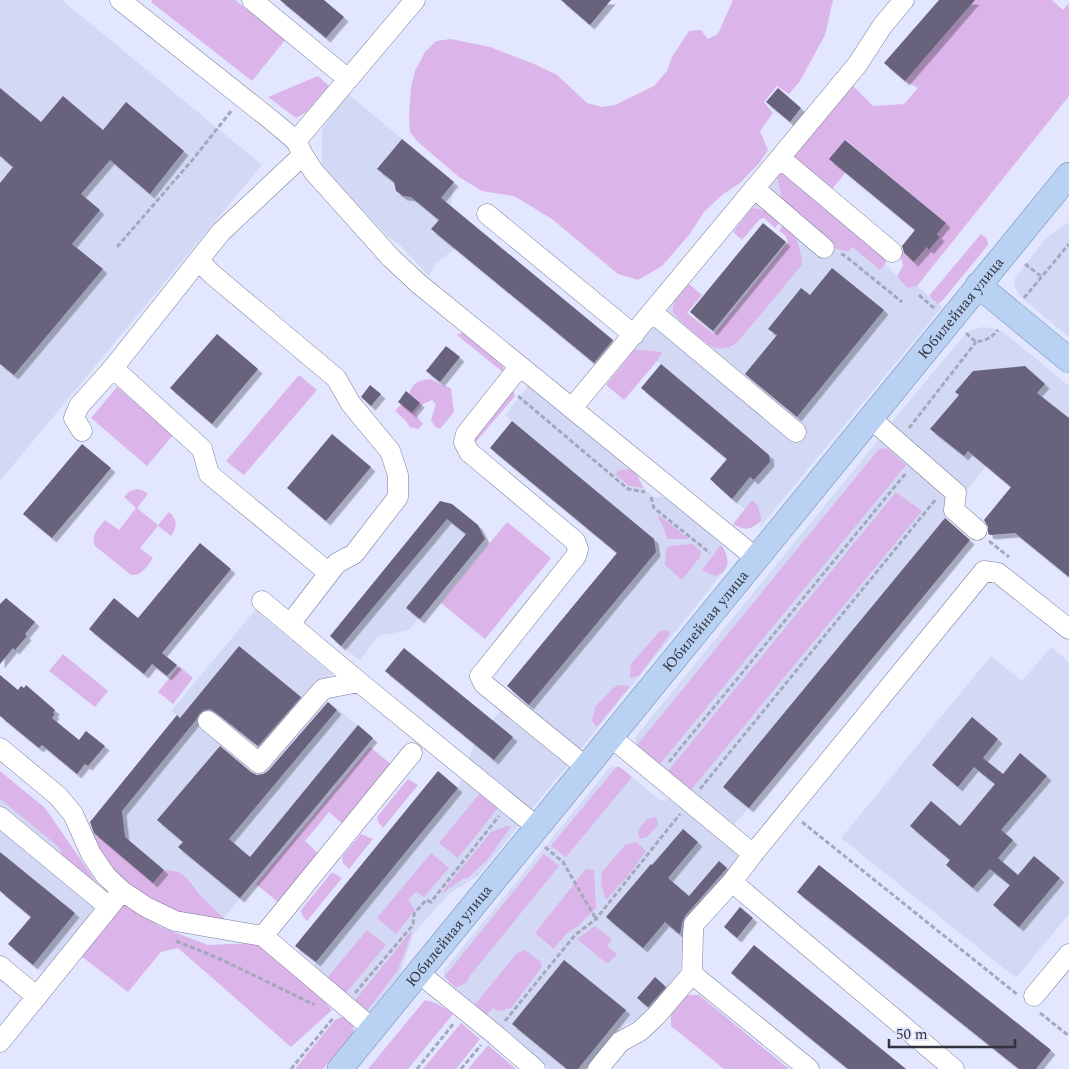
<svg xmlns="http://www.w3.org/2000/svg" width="1069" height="1069" viewBox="0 0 1069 1069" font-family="Spectral,serif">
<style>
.built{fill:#d3d9f5}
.green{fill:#dbb4e9}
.building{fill:#69627c;filter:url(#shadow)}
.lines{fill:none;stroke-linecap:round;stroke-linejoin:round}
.minor-casing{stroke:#787d98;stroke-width:21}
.major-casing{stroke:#6b86ae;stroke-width:26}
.path{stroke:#a5a8bc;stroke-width:3;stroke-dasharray:5 2.5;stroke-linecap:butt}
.minor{stroke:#fff;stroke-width:20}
.major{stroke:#b9d1f2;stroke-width:25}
.labels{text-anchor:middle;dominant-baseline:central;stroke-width:5;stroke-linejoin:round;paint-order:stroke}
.street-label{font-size:15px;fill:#31333f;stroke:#e2e7ff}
</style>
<defs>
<filter id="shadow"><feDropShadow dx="4.5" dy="4.5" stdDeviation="0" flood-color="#0004"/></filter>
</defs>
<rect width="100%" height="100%" fill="#e2e7ff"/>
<path class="built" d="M0,0H62L262,165L0,481Z
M348,94L454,182L451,206L475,226L455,249L436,263L429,276L399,244L389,238L322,167V130L331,115Z
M776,174L784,207L836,249L848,252L851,247L880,270L885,264L897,276L907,287L917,286L942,307L760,527L761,521L760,510L752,500L745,509L732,499L750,477L754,480L770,462L769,455L657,361L661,352L635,349L674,302L672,308L674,313L678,319L712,347H732L736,344L801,266L802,261L794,236L765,210L752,208Z
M1069,222V337L1023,299L1017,291L1014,284L1015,278L1046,238Z
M983,327L992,328L1002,331L1069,386V491L986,466L946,517L723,787L749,808L732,827L635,747L636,736L871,449L895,418L966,333L973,329Z
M529,385L637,475L644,488L654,497H664L712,536L723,547L725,551L728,563L726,569L478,876L449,894L414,933L400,973L369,1012L310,970L458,788L474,743L515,693L530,704L639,572L617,553L638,526L505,415Z
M440,501L452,504L478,525L485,539L409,630L378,636L365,654L360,660L341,646L330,636Z
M256,609L260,614L332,674L323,683L324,698L373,738L224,918L203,898L191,881L153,883L87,826L177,715L171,711Z
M1051,647L1069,662V914L1016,978L841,838L991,656L1022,681Z
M611,766L620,767L661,801L667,799L671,800L738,853L740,862L688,943L682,955L680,972L643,1018L626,1024L588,1069H549L473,1007L456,988L444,977V970Z
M0,799L61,848L106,896L46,975L33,965L75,913L0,852Z"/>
<path class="green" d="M152,0H235L285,40L252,81L151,2Z
M733,0H833L825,35L800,81L789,94L777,86L764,102L773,113L760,131L768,150L760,162L740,183L722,195L704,212L689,235L662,266L638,280L618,274L552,219L514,196L482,191L459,177L417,141L410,132L409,116L411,87L415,71L425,52L436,41L451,39L490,47L534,64L557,75L587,103L602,107L615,105L654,86L667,71L672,57L689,31L701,30L708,39L718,34Z
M975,0H1052L1063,10L1069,3V96L917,286L907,288L897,276L903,266L899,249L914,262L927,247L930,249L940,237L937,234L946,223L846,140L830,159L846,172L828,194L791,158L853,86L873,106L904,104L918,88L905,81Z
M318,76L329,86L306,112L296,118L268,97Z
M778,172L785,173L887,259L885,264L880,270L852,247L848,252L836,249L784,207L776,174Z
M752,208L765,210L780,222L775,228L764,218L760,219L742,240L733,232Z
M783,225C786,228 790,230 793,233C798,241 802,256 802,265L736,344C729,348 721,350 713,347C707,345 678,320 674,314C673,312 672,309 673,307C673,299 684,290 689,284L702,295L687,313L714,334L788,242L785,235L779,231Z
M981,234L987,239L988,245L942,301L938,304L929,296Z
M461,333H464L503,365L504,373L457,335Z
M635,349L662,352L657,361L624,400L606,385Z
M299,375L317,390L244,475L226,461Z
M431,379L442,385L451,388L454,412L440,429L435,427L431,420L436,404L432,400L423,404L415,414L423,424L418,429L410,427L405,420L395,411L401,404L420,403L409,394C413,382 419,380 431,379Z
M117,387L173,435L147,466L91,418Z
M513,388L515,396L469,450V443Z
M887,448L906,465L660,764L637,745L879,449Z
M630,469L637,475L643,488L629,486L615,474L620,470Z
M138,489L144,491L148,494L137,508L158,525L169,512C178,519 177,527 171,536L158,526L140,548L153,558C147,566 142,576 131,575L95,546C90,535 98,529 105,520L119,530L136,508L124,497C128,492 131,490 138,489Z
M896,492L922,511L691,790L668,771Z
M752,500C759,506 761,512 761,521C751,530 745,531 733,524Z
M659,515L689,539H667L663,526L658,518Z
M507,522L551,558L485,639L441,603Z
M692,544L700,550L701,554L699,558L682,580L665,565L666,549L669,546Z
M721,545C730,557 731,571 715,576L702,570Z
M668,630L670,634L639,676L630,678L631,664L660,631Z
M63,654L108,691L95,707L49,671Z
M179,666L193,678L173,704L158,692Z
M619,685L630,686L597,727L592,721L595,707L613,688Z
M370,747L393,766L344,825L329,812L305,841L319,854L279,903L256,884Z
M616,767H620L632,777L566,857L551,846Z
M0,771L45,808L106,896L64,863L60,848L0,799Z
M408,779L418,785L383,828L378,822L377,817Z
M480,793L498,808L458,858L439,843Z
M656,817L658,825L647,837L640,839C635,831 642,825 647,819Z
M87,826L153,882L164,870C188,870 190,884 204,899C211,906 219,913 227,921L182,916L122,883L98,850Z
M507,826H511L489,858L468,878H464L442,894L446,887L491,832Z
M361,834L373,839L349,869L343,863L342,857Z
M637,842L646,851L627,877L606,900L601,884L602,872L626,844Z
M431,853L449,868L424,897L416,892L408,900L415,910L396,934L377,918Z
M544,854L559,866L469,977L467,982L456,988L444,977Z
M586,869L594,870L596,908L578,926L566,934L554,949L535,933Z
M332,872L342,878L307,921L302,915L301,910Z
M123,904L161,927L208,945L255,943L311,987L332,1010L291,1047L178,948L161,952L128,992L81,956Z
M595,926L612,939L607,946L617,954L610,962L606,963L577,939Z
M367,930L386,945L346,993L327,978Z
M411,931V936L398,970L366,1012L352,1004Z
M525,950L541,962L542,967L511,1008L498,1011L493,1008L484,1017L473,1007L517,953Z
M687,995H699L789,1069H724L671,1026V1015Z
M425,1000C437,1002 444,1008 453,1014L408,1069H368Z
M342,1017L350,1019L353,1026L354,1032L323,1069H295L335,1020Z
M461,1023L480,1039L456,1069H423Z
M488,1045L516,1069H468Z"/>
<path class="building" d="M280,0H324L344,17L326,38Z
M561,0H611L590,25Z
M939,0H975L905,81L884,63Z
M0,88L41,122L63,96L103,130L126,102L184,151L150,194L110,160L81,194L100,210L72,244L103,269L14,375L0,364V183L13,167L0,156Z
M778,88L801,108L790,122L766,102Z
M402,139L454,182L441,198L613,340L594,363L431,229L439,220L411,197L403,196L396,191L394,182L377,169Z
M845,140L946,223L937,234L940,237L929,250L927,247L914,262L904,253L902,246L915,230L829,159Z
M763,223L786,242L713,331L690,312Z
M832,268L884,310L797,417L745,374L777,335L768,329L801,288L810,295Z
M217,334L258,369L212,424L170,388Z
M446,346L460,357L440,382L426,371Z
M661,364L769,455L770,462L754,480L750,477L732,499L710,479L727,459L641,388Z
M1025,366L1045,384L1037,393L1069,418V577L1015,533L990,535L988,533V527L984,520L1011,487L968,451L964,456L930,429L959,395L955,392L973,371Z
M370,385L381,394L371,406L361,397Z
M406,391L420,403L412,413L398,402Z
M512,421L654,539L656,552L529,705L507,686L617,553L490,448Z
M332,434L371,467L326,521L287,488Z
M82,444L111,468L52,538L23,514Z
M440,501L452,504L478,525L485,539L420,619L406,608L466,534L447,519L341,646L330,636Z
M945,518L970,540L749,808L723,787Z
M200,543L231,569L162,653L177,665L167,676L152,664L144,674L89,629L114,598L138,618Z
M6,598L35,622L25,634L27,636L15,650L13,648L0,664V604Z
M239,646L301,697L258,746L215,712L210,709L204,710L199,714L196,720L122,811L125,837L164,870L153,883L94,833L90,822L177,715L180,718Z
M404,648L513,737L494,760L385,671Z
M0,675L18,690L21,686L24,688L26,685L55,710L53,713L55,714L52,718L79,740L86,731L105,746L88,766L85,764L77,774L42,745L39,748L0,716Z
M328,702L337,710L229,839L250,857L358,725L373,738L240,898L178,847L183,842L157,820L220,746L251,772L257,775L263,774L268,771Z
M972,717L998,739L983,758L1003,774L1020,753L1047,776L1001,830L1013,840L998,858L1018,875L1034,856L1060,878L1019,927L993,905L1010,885L990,869L973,888L946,865L950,860L910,826L931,801L960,826L995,784L974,767L958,787L932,765Z
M438,771L458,788L316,962L295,946Z
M683,829L698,842L668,878L689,896L719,861L727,868L685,916L682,923L681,931L679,934L665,922L643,948L606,917L651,864L652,865Z
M0,852L75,913L33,965L8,944L31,917L0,891Z
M819,865L1051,1050L1036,1069H1019L797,892Z
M740,907L753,918L737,938L724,927Z
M754,945L906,1069H848L805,1034L731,973Z
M564,960L626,1010L578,1069H567L512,1024Z
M655,977L666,987L648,1007L637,998Z"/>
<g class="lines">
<g class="minor-casing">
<path id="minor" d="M120,0L275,123L296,141L303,155L314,172L391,258L419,284L756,558
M252,0L348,79
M296,141L415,0
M780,158L892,252
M754,188L824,248
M487,214L634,335
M199,261L213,275L336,378L351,404L390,451L398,475V497L354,554L337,563L290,624
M652,312L796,432
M520,366L466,434L464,442L469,452L575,541L578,549L576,556L485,670L480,676L484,684L586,767
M113,368L202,449L209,474L329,573
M572,408L857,65L883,25L904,0
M870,418L956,493L954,510L977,530
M82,431L74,418L79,406L113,368L221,232L303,155
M262,601L359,682L537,827
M208,721L259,763L323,689L359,682
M611,737L753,854
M0,748L58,796L73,814L91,854L106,876L122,891L146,907L175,921L263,936L373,1029
M0,817L109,907
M732,882L954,1069
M263,936L412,753
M0,966L37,997
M419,973L492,1032L535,1069
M692,974L809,1069
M1034,996L1069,954
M0,1042L122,891
M598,1069L620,1042L640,1031L656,1016L692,974L693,933L694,924L732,882L753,854L984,571L998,573L1069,629"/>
</g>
<g class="major-casing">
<g id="major">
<path d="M978,285L1069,360"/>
<path id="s1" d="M340,1069L1069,175"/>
</g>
</g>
<path class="path" d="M117,247L194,158L232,110
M841,254L844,255L902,302
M1025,264L1042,277
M919,295L934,308
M1024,298L1069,244
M966,333L976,342C987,340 991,338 998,330
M518,396L628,489L645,492
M909,428L976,342
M651,497L654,508L710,553
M989,541L1009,557
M669,762L906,473
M700,789L936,499
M802,822L1018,995
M545,847L563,862L596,919
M176,941L218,958L315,1005
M355,993L413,925L414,914L426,900L431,902L499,816
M1040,1013L1069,1036
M505,1021L575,935L596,919L680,814
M291,1069L334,1017
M417,1069L454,1023
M461,1069L481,1045"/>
<use href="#minor" class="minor"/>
<use href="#major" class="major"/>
</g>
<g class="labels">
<g class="street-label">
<text stroke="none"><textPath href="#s1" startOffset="982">Юбилейная улица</textPath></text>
<text stroke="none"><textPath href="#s1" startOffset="578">Юбилейная улица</textPath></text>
<text stroke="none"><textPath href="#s1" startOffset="172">Юбилейная улица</textPath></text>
</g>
</g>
<path d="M889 1039v8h126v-8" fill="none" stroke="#31333f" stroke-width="2.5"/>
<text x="896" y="1039" font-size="15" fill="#31333f" stroke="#e2e7ff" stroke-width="4" paint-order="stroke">50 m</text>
</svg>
